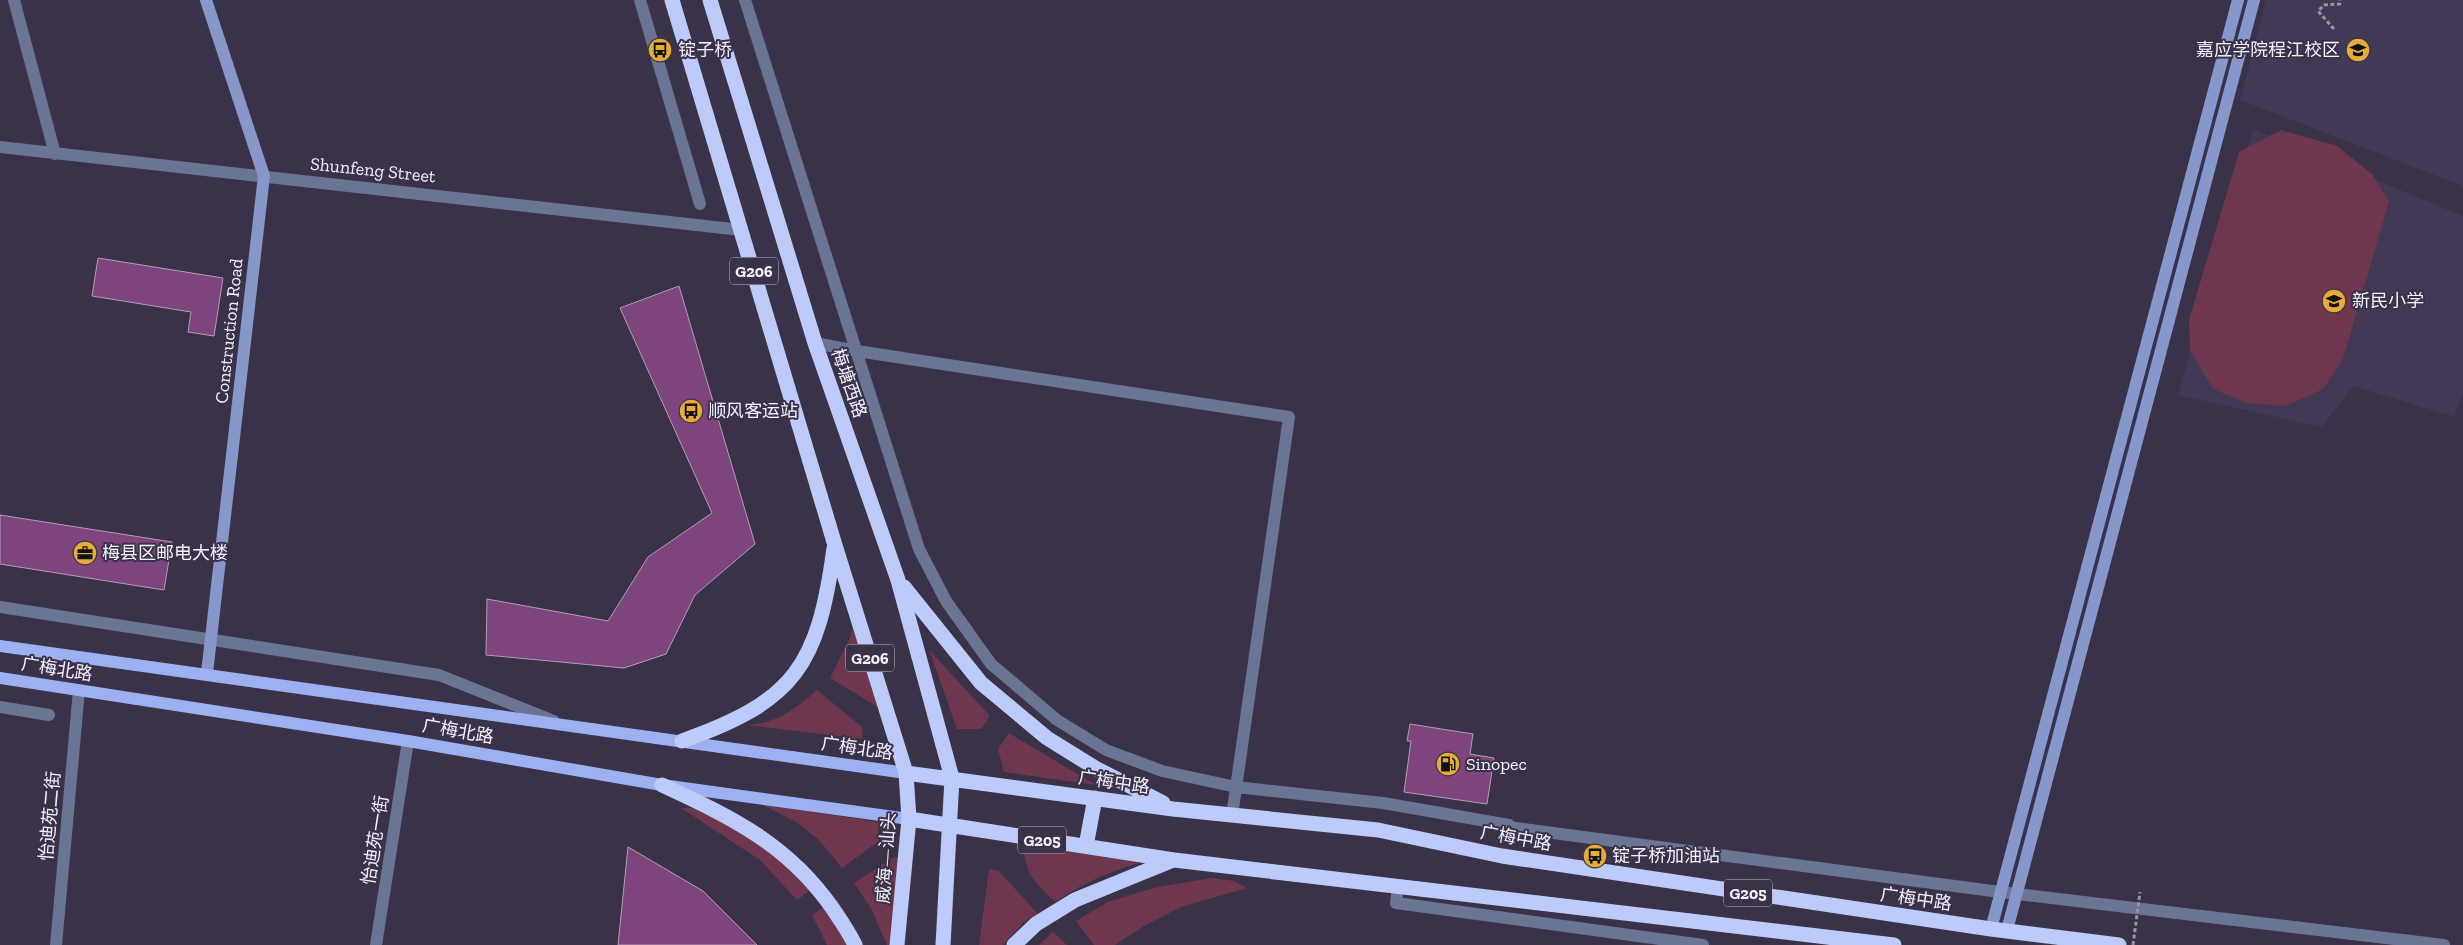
<svg xmlns="http://www.w3.org/2000/svg" width="2463" height="945" viewBox="0 0 2463 945" font-family="'Zilla Slab','Noto Sans SC',serif">
<style>
.built{fill:#423956}
.green{fill:#6e374d}
.building{fill:#7e447e;stroke:#b59db4}
.lines{fill:none;stroke-linecap:round;stroke-linejoin:round}
.path{stroke:#9893a5;stroke-width:3;stroke-dasharray:4 2.5;stroke-linecap:butt}
.street{stroke:#6a7594;stroke-width:12}
.secondary{stroke:#8797c9;stroke-width:12}
.primary{stroke:#9db1f2;stroke-width:12}
.highway{stroke:#bccbfa;stroke-width:15}
.path-bridge{stroke:#9893a5;stroke-width:3;stroke-dasharray:4 2.5;stroke-linecap:butt}
.labels{text-anchor:middle;dominant-baseline:central;stroke-width:4;stroke-linejoin:round;paint-order:stroke}
.shield{fill:#393249;stroke:#bdb8c8;stroke-width:1}
.shield-label{font-size:16px;font-weight:bold;fill:#f5f2fe}
.poi-label{font-size:18px;fill:#f5f2fe;stroke:#393249;text-anchor:start}
.street-label{font-size:18px;fill:#f5f2fe;stroke:#393249}
</style>
<rect width="100%" height="100%" fill="#393249"/>
<path class="built" d="M2266,0H2463V186L2240,100Z
M2253,129L2463,216V393L2454,417L2354,386L2321,427L2178,395Z"/>
<path class="green" d="M2281,130L2337,146L2372,174L2389,201L2343,359L2323,389L2286,406L2246,403L2213,389L2190,350L2189,320L2239,152Z
M856,616L894,717L830,678L849,640Z
M929,650L990,716L981,729H957Z
M817,690L862,727L863,739L748,725C775,724 797,708 817,690Z
M1009,733L1096,785L1004,772L998,749Z
M761,804L878,822L879,841L842,868L819,840L796,822Z
M681,808H698L783,847L807,865L821,882L797,900L760,860Z
M1024,845L1145,861C1112,871 1084,882 1055,902C1036,882 1024,875 1024,845Z
M894,857L905,859L898,945H887L872,910L854,883Z
M989,869L999,871L1038,914L1026,920L1003,945H979Z
M1212,878L1234,881L1247,888L1181,907L1144,926L1115,945H1094L1076,921L1108,902L1157,887Z
M837,899L864,945H827L812,915Z
M1053,932L1067,945H1039Z"/>
<path class="building" d="M98,258L223,278L214,336L188,332L191,312L92,296Z
M679,286L755,544L695,595L666,654L624,668L486,655L487,599L608,621L648,557L712,513L620,308Z
M0,515L172,542L164,590L0,564Z
M1410,724L1473,734L1470,754L1494,758L1487,804L1404,792L1411,741H1407Z
M628,847L703,891L757,945H618Z"/>
<g class="lines">
<path class="path" d="M2334,29L2318,11L2324,5L2340,4V0"/>
<path class="street" d="M14,0L55,154
M640,0L700,204
M745,0L919,549L946,601L991,664L1057,720L1106,750L1162,771L1236,787L1383,803L1509,825L1508,827L2000,892L2444,945
M0,147L741,230
M815,343L857,351L1289,417L1232,816
M0,607L439,675L554,721
M0,707L49,715
M1398,886L1396,903L1703,945
M56,945L79,690
M376,945L408,741"/>
<path class="secondary" d="M206,0L264,176L207,673
M1991,929L2238,0
M2007,930L2254,0"/>
<path class="primary" d="M0,646L906,773
M0,678L408,741L662,785L909,819"/>
<path class="highway" d="M672,0L834,542L906,773L909,819L897,945
M710,0L815,343L898,580L952,778L943,945
M904,587L981,683L1047,738L1097,769L1163,803
M682,741C795,701 818,666 834,548
M906,773L1173,809L1378,830L1502,856L1991,929L2119,945
M662,785C731,817 788,844 833,909C841,921 849,932 855,945
M909,819L1174,860L1894,945
M1086,846L1095,798
M1014,945L1036,924L1075,900L1173,860"/>
<path class="path-bridge" d="M2133,945L2140,892"/>
</g>
<defs>
<g id="bus-disc" transform="scale(1.25)"><circle r="9.5" fill="#e6ac36" stroke="#393249"/><path d="M-5-6H5V4H4V6H2V4H-2V6H-4V4H-5ZM-3.5-4V0h7V-4ZM-3.5 1.2v1.5H-2V1.2ZM2 1.2v1.5H3.5V1.2Z" fill="#111"/></g>
<g id="university-disc" transform="scale(1.25)"><circle r="9.5" fill="#e6ac36" stroke="#393249"/><path d="M0-5L7-2L0 1L-7-2ZM-4 1L0 2.5L4 1V4Q0 6-4 4Z" fill="#111"/></g>
<g id="school-disc" transform="scale(1.25)"><circle r="9.5" fill="#e6ac36" stroke="#393249"/><path d="M0-5L7-2L0 1L-7-2ZM-4 1L0 2.5L4 1V4Q0 6-4 4Z" fill="#111"/></g>
<g id="office-disc" transform="scale(1.25)"><circle r="9.5" fill="#e6ac36" stroke="#393249"/><path d="M-6-3h4V-5.5h4V-3h4V5H-6ZM-1-4.5V-3h2v-1.5ZM-6 0V1H6V0Z" fill="#111"/></g>
<g id="fuel-disc" transform="scale(1.25)"><circle r="9.5" fill="#e6ac36" stroke="#393249"/><path d="M-5.5-6h7V0h2V4h1.3V-2.5L3-4.5l.8-.8L6-3V5H2.5V1h-1V6h-7ZM-4.2-4.7v3.2H.2V-4.7Z" fill="#111"/></g>
</defs>
<g fill-rule="evenodd">
<use href="#bus-disc" x="660" y="50"/>
<use href="#university-disc" x="2358" y="50"/>
<use href="#school-disc" x="2334" y="301"/>
<use href="#bus-disc" x="691" y="411"/>
<use href="#office-disc" x="85" y="553"/>
<use href="#fuel-disc" x="1448" y="764"/>
<use href="#bus-disc" x="1595" y="856"/>
</g>
<g class="labels">
<g class="shield">
<rect x="730" y="257.5" width="48" height="27" rx="4"/>
<rect x="846" y="644.5" width="48" height="27" rx="4"/>
<rect x="1018" y="826.5" width="48" height="27" rx="4"/>
<rect x="1724" y="879.5" width="48" height="27" rx="4"/>
</g>
<g class="shield-label">
<text x="754" y="271">G206</text>
<text x="870" y="658">G206</text>
<text x="1042" y="840">G205</text>
<text x="1748" y="893">G205</text>
</g>
<g class="poi-label">
<text x="678" y="50">锭子桥</text>
<text x="2340" y="50" text-anchor="end">嘉应学院程江校区</text>
<text x="2352" y="301">新民小学</text>
<text x="708" y="411">顺风客运站</text>
<text x="102" y="553">梅县区邮电大楼</text>
<text x="1466" y="764">Sinopec</text>
<text x="1612" y="856">锭子桥加油站</text>
</g>
<g class="street-label">
<text transform="translate(373 170) rotate(6)">Shunfeng Street</text>
<text transform="translate(229 331) rotate(-84)">Construction Road</text>
<text transform="translate(849 383) rotate(71)">梅塘西路</text>
<text transform="translate(57 669) rotate(9)">广梅北路</text>
<text transform="translate(458 731) rotate(10)">广梅北路</text>
<text transform="translate(857 748) rotate(8)">广梅北路</text>
<text transform="translate(1114 782) rotate(8)">广梅中路</text>
<text transform="translate(50 816) rotate(-85)">怡迪苑二街</text>
<text transform="translate(1516 838) rotate(10)">广梅中路</text>
<text transform="translate(375 840) rotate(-81)">怡迪苑一街</text>
<text transform="translate(886 858) rotate(-86)">威海—汕头</text>
<text transform="translate(1916 899) rotate(8)">广梅中路</text>
</g>
</g>
</svg>
